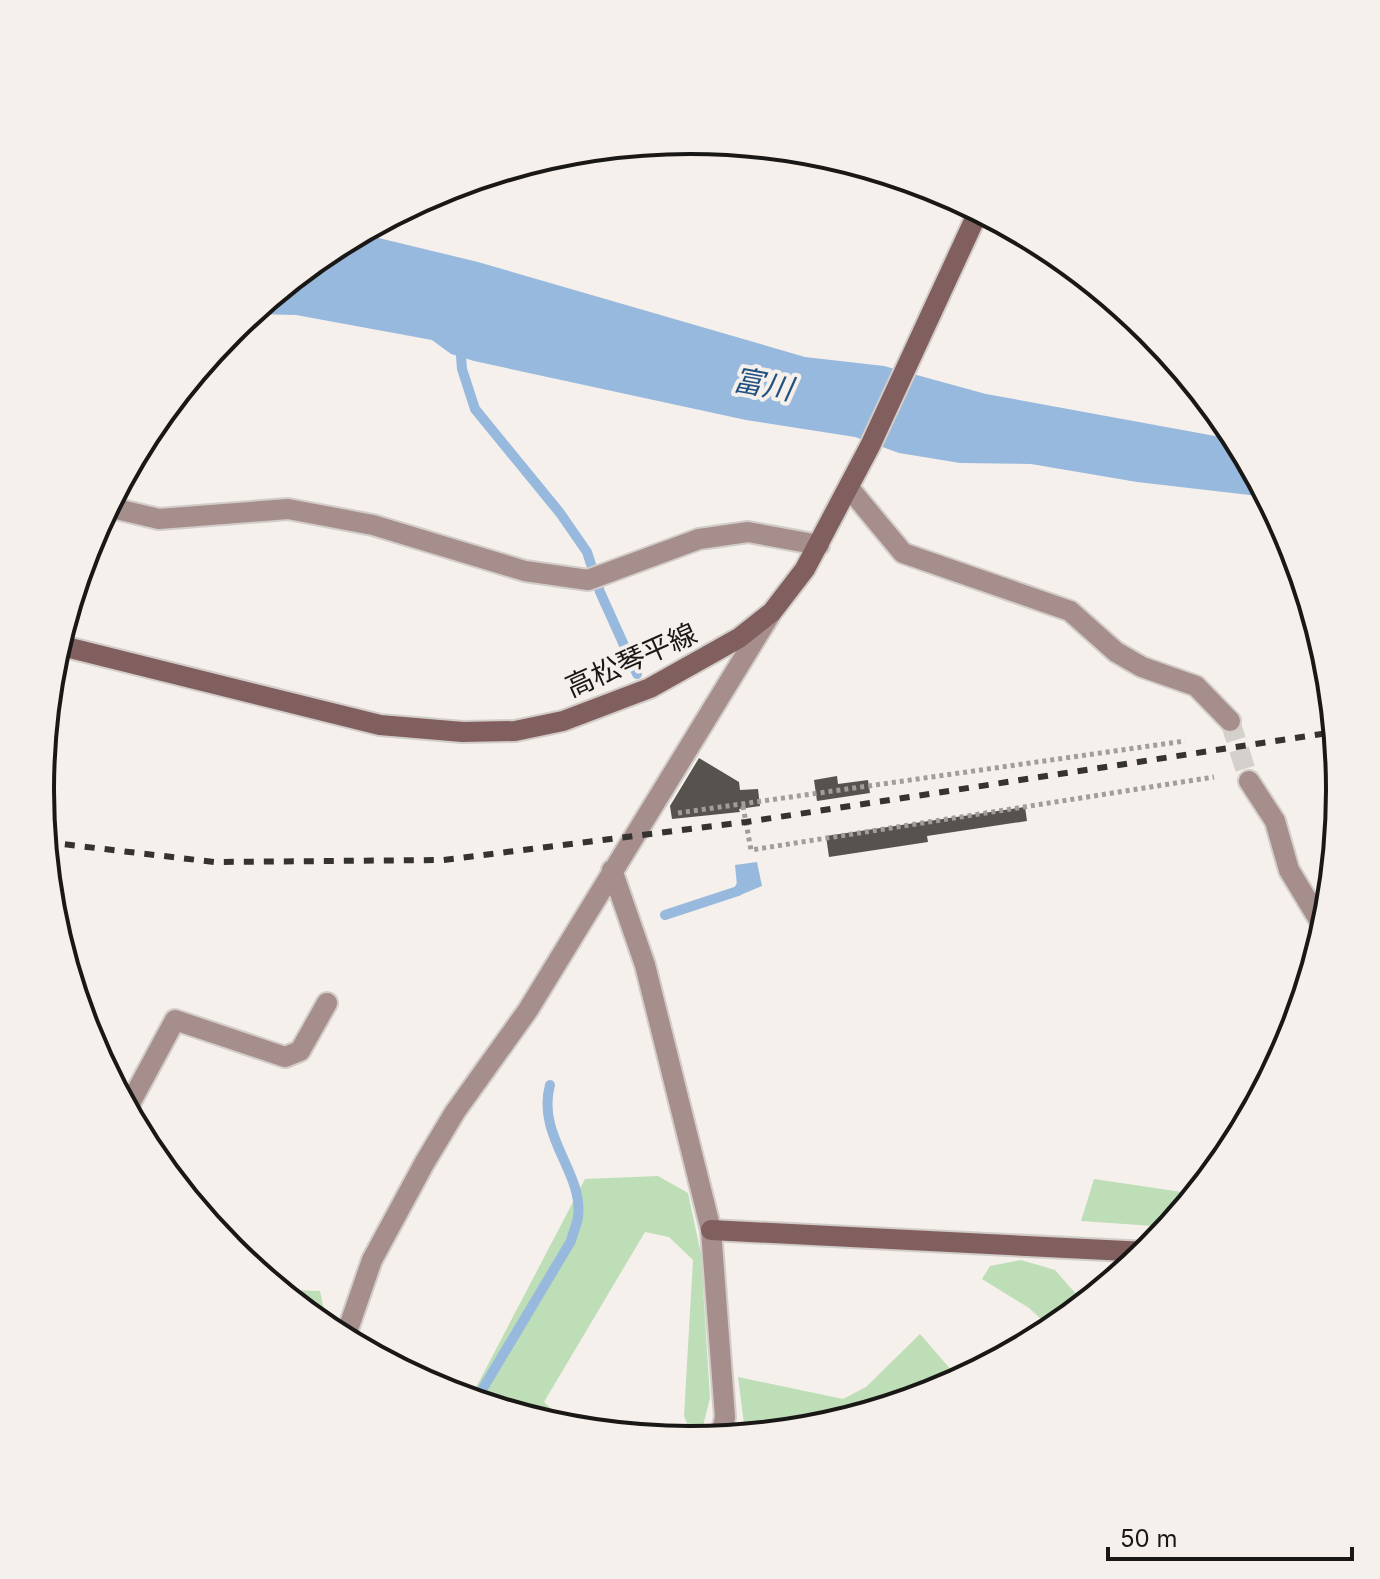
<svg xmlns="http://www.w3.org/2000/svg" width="1380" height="1579" viewBox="0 0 1380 1579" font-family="Inter,'Noto Sans JP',sans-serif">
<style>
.green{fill:#bedeb7}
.water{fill:#98b9de}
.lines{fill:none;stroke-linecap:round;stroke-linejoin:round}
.stream{stroke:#98b9de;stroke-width:10}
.building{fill:#56524e}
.street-tunnel{stroke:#d4d0cb;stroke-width:20;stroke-dasharray:20 10;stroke-linecap:butt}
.street-casing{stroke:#d2cdc9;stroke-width:24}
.secondary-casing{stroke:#d2cdc9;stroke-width:24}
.path{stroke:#a19d99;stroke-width:5;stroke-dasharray:4 4;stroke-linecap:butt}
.street{stroke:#a68e8d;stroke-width:20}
.secondary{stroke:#815f5e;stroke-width:20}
.rail{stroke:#353330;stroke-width:6;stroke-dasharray:10 10;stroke-linecap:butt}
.labels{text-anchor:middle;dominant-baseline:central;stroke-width:8;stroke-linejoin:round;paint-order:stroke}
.street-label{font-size:28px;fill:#1a1816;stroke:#f5f0eb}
.water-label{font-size:30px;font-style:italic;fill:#235281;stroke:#f5f0eb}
.rim{fill:none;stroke:#1a1816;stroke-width:4}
</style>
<rect width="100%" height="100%" fill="#f5f0eb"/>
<path class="green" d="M658,1176L688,1193L701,1254L710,1398L700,1438L693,1439L684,1416L693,1260L669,1237L645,1232L544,1402L571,1428L470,1399L585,1179Z
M1094,1179L1195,1194L1168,1227L1081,1221Z
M1021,1260L1055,1270L1084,1303L1052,1329L1029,1308L982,1279L990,1266Z
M291,1290L320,1291L325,1315L321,1324L289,1297Z
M920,1334L959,1379C894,1414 815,1427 742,1434L744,1424L738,1377L843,1399L866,1387Z"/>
<path class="water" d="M358,233L478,262L805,357L884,366L986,394L1237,440L1267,497L1137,482L1031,464L960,463L899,453L855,437L746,420L474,361L451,354L432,340L296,315L250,314L329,249Z
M757,862L762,886L738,896L735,865Z"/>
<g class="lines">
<path class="stream" d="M460,343L462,369L475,409L560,513L587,552L600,592L637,674
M665,915L738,891L745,880
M476,1400L571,1241C573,1233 577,1224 578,1217C584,1173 536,1136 550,1085"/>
</g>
<path class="building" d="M699,758L739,782L740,790L758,789L760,806L739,809L740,812L672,819L670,806Z
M837,776L838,784L868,780L870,793L817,801L814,780Z
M1025,807L1027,821L927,836L928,842L829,857L826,836Z"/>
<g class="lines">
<path class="street-tunnel" d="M1230,721L1249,781"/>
<g class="street-casing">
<path id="street" d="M849,488L903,553L1070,611L1116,652L1142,667L1196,686L1230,721
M108,507L159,519L288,509L373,525L525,571L588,580L699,539L748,532L819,545
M1249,781L1275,821L1289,870L1324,928
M612,870L645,965L711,1230L725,1417L721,1436
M127,1109L175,1020L285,1057L300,1051L327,1003
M345,1338L372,1260L425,1162L455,1112L528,1010L770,615"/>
</g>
<g class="secondary-casing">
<path id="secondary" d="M58,645L380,725L463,732L515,731L563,721L650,688L739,638L772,612L805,569L870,446L979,210
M711,1230L1147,1252"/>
</g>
<path class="path" d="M743,806L751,850L1214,777
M678,813L1185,741"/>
<use href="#street" class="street"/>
<use href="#secondary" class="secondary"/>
<path class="rail" d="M45,842L214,862L443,860L746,822L1334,732"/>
</g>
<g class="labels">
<g class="street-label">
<text transform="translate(631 660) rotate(-24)">高松琴平線</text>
</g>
<g class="water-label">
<text transform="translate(763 384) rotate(10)">富川</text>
</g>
</g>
<path d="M0 0H1380V1579H0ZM54 790a636 636 0 1 1 1272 0a636 636 0 1 1-1272 0Z" fill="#f5f0eb" fill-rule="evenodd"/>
<path class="rim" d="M54 790a636 636 0 1 1 1272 0a636 636 0 1 1-1272 0Z"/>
<path d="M1108 1547v12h244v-12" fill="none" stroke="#1a1816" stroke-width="4"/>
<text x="1120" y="1547" font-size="24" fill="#1a1816" stroke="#f5f0eb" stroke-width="6" paint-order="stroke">50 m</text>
</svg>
